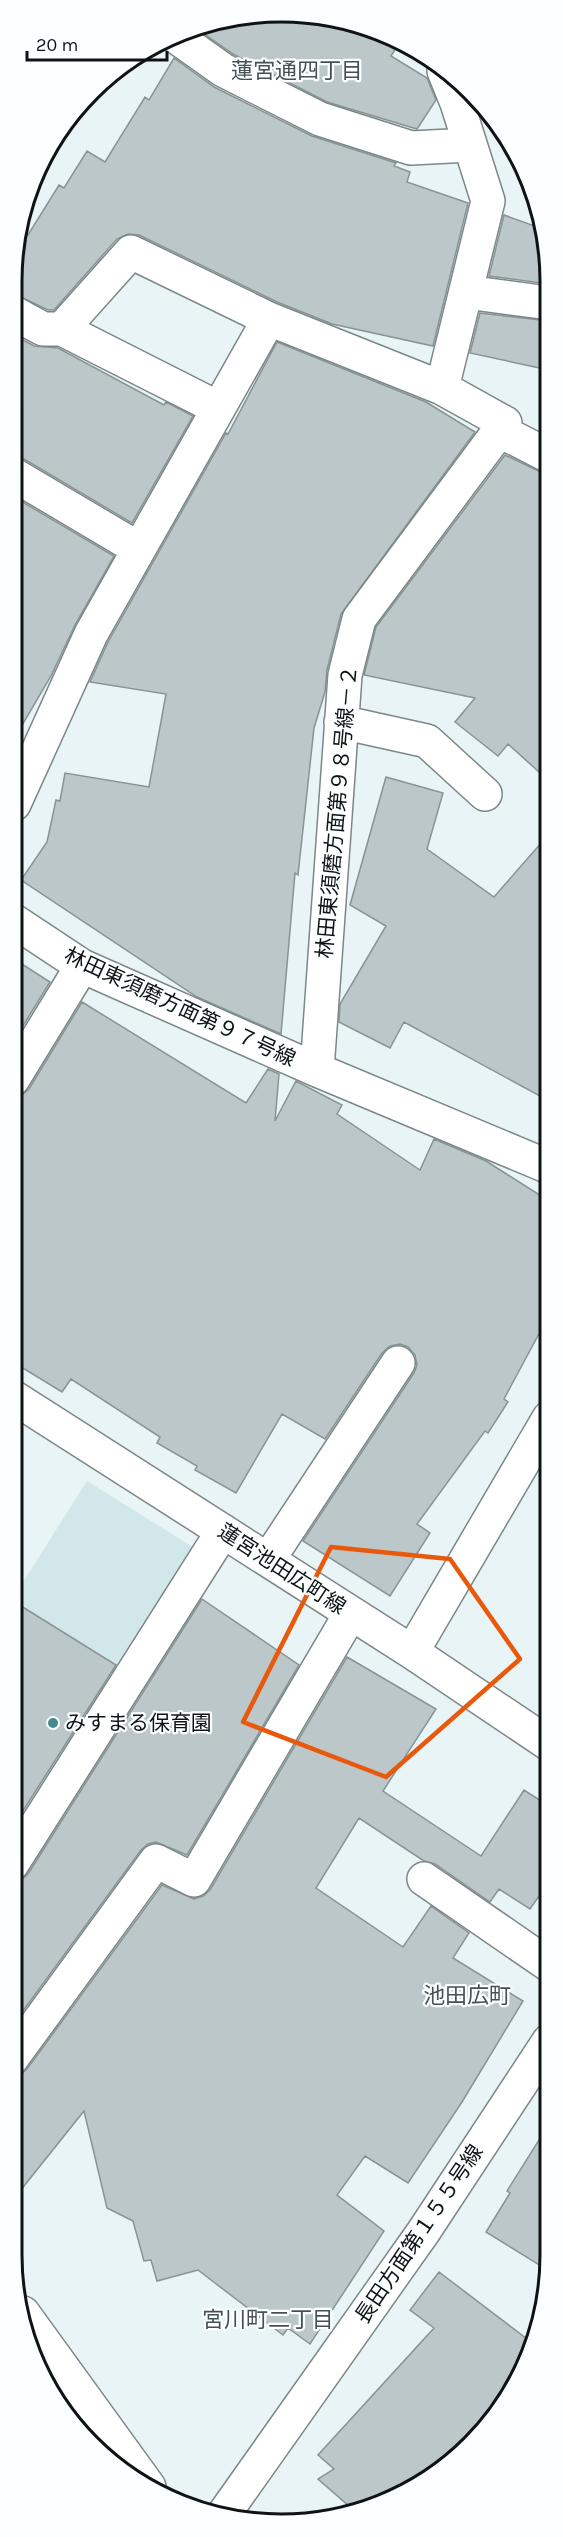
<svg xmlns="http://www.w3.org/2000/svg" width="563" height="2537" viewBox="0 0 563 2537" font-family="Karla,'Noto Sans JP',sans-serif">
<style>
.built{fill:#d2e7e9}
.building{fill:#bcc7c9;stroke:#889394;stroke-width:1.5}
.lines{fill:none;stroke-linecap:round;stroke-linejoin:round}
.minor-casing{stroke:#7c8788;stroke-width:36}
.minor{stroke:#fff;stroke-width:33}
.marked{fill:none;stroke:#e8590c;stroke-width:4.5;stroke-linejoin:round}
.poi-dot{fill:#428a90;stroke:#fcffff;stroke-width:2}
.labels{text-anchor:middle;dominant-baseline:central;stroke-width:4.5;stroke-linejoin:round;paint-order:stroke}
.street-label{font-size:21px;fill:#0f1314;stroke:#fcffff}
.poi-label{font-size:21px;fill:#0f1314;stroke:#fcffff;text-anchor:start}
.neighbourhood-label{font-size:22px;fill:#475152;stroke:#fcffff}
.rim{fill:none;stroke:#0f1314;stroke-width:3}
</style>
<rect width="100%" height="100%" fill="#e8f4f5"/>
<path class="built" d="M87,1481L204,1554L12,1847L13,1598Z"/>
<path class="building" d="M317,14L401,40L391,56L427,78L436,100L417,129L327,102L233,54L197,29L212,21Z
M174,58L214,87L312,136L396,163L394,166L410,172L407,182L468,203L433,346L332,324L277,302L139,235L128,234L117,239L54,310H48L14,294V246L20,230L28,235L59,185L64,188L87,151L105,162L145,97L149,100Z
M504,215L543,229L549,247V284L489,276Z
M480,313L549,321V370L470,353Z
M14,335L34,346L58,348L164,405L166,402L193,416L132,523L24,459L14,456Z
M277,342L426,402L475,432L341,614L327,670L325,692L314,728L298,875L295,873L281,1034L197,997L21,880L47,842L56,800L60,801L65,773L149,787L166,694L90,682L108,642L226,433L228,434Z
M505,455L549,476V781L508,744L498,756L455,722L475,698L364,675L376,627Z
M14,497L114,556L75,625L51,676L14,739Z
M386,777L443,793L427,849L494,897L549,834V1101L404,1022L390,1048L339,1022L340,1004L386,926L350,905Z
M14,959L50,982L13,1042V1021Z
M82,1002L246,1103L268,1069L279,1074L275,1121L296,1081L342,1105L337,1114L420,1170L434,1139L486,1161L549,1201V1315L504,1399L508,1402L488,1433L485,1431L417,1524L430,1533L390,1596L303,1541L414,1373L417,1365L415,1355L408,1347L400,1344L390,1346L382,1353L325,1439L282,1414L236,1493L195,1470L197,1466L157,1443L160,1437L71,1379L62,1392L13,1362V1098L22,1095L29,1089Z
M202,1599L299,1665L187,1855L156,1842L148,1844L141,1850L12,2026V1883L21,1880L28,1874Z
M13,1601L116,1665L12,1828L13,1633Z
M347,1657L436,1709L383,1791L481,1856L524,1790L549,1806V1882L530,1909L499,1889L490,1902L435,1864L424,1861L359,1818L316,1888L403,1947L431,1906L469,1933L453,1958L523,2001L462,2102L408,2183L365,2156L337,2195L384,2231L310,2344L288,2328L283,2335L198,2270L157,2281L151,2260L144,2261L133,2221L107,2208L84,2111L12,2201V2076L20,2075L27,2069L162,1885L194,1899L203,1896L210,1890Z
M549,2124V2271L486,2232L510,2193L507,2191Z
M439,2272L531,2342L515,2390L446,2469L357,2513L318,2479L334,2469L318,2455L434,2328L410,2310Z"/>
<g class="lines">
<g class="minor-casing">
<path id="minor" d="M178,38L223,70L320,119L411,148L470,145
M466,292L549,303
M14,313L43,329H62L131,252L269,319L442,388
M62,329L218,408
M498,430L549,456
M14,475L139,549
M341,722L427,741L485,794
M14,804L91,634L269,319
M14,921L82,966L317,1070L549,1167
M317,1070L345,675L359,619L505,423L442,388L488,201L457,103L444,71
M13,1079L82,966
M13,1397L412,1652L549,1744
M268,1560L398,1363
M412,1652L549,1418
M12,1864L223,1531
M424,1879L549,1965
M12,2058L156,1861L194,1880L351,1613
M23,2313L149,2487
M224,2514L424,2231L549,2041"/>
</g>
<use href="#minor" class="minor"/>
</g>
<path class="marked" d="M331,1547L450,1559L520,1659L386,1777L243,1722Z"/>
<circle class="poi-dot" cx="53" cy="1723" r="6"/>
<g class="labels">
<g class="street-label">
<text transform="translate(337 812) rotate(-85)">林田東須磨方面第９８号線－２</text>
<text transform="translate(180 1007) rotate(25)">林田東須磨方面第９７号線</text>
<text transform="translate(282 1569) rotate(33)">蓮宮池田広町線</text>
<text transform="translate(419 2234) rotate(-56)">長田方面第１５５号線</text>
</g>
<g class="poi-label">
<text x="65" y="1723">みすまる保育園</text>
</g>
<g class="neighbourhood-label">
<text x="297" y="71">蓮宮通四丁目</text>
<text x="467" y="1996">池田広町</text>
<text x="268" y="2320">宮川町二丁目</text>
</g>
</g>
<path d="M0 0H563V2537H0ZM281 22H281A259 259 0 0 1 540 281V2255A259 259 0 0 1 281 2514H281A259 259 0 0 1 22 2255V281A259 259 0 0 1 281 22Z" fill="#fcffff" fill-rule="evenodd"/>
<path class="rim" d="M281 22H281A259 259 0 0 1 540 281V2255A259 259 0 0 1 281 2514H281A259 259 0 0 1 22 2255V281A259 259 0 0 1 281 22Z"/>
<path d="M27 51v9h140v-9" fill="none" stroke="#0f1314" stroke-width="3"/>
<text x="36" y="51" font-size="18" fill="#0f1314" stroke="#fcffff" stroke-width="4.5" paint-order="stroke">20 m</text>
</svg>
